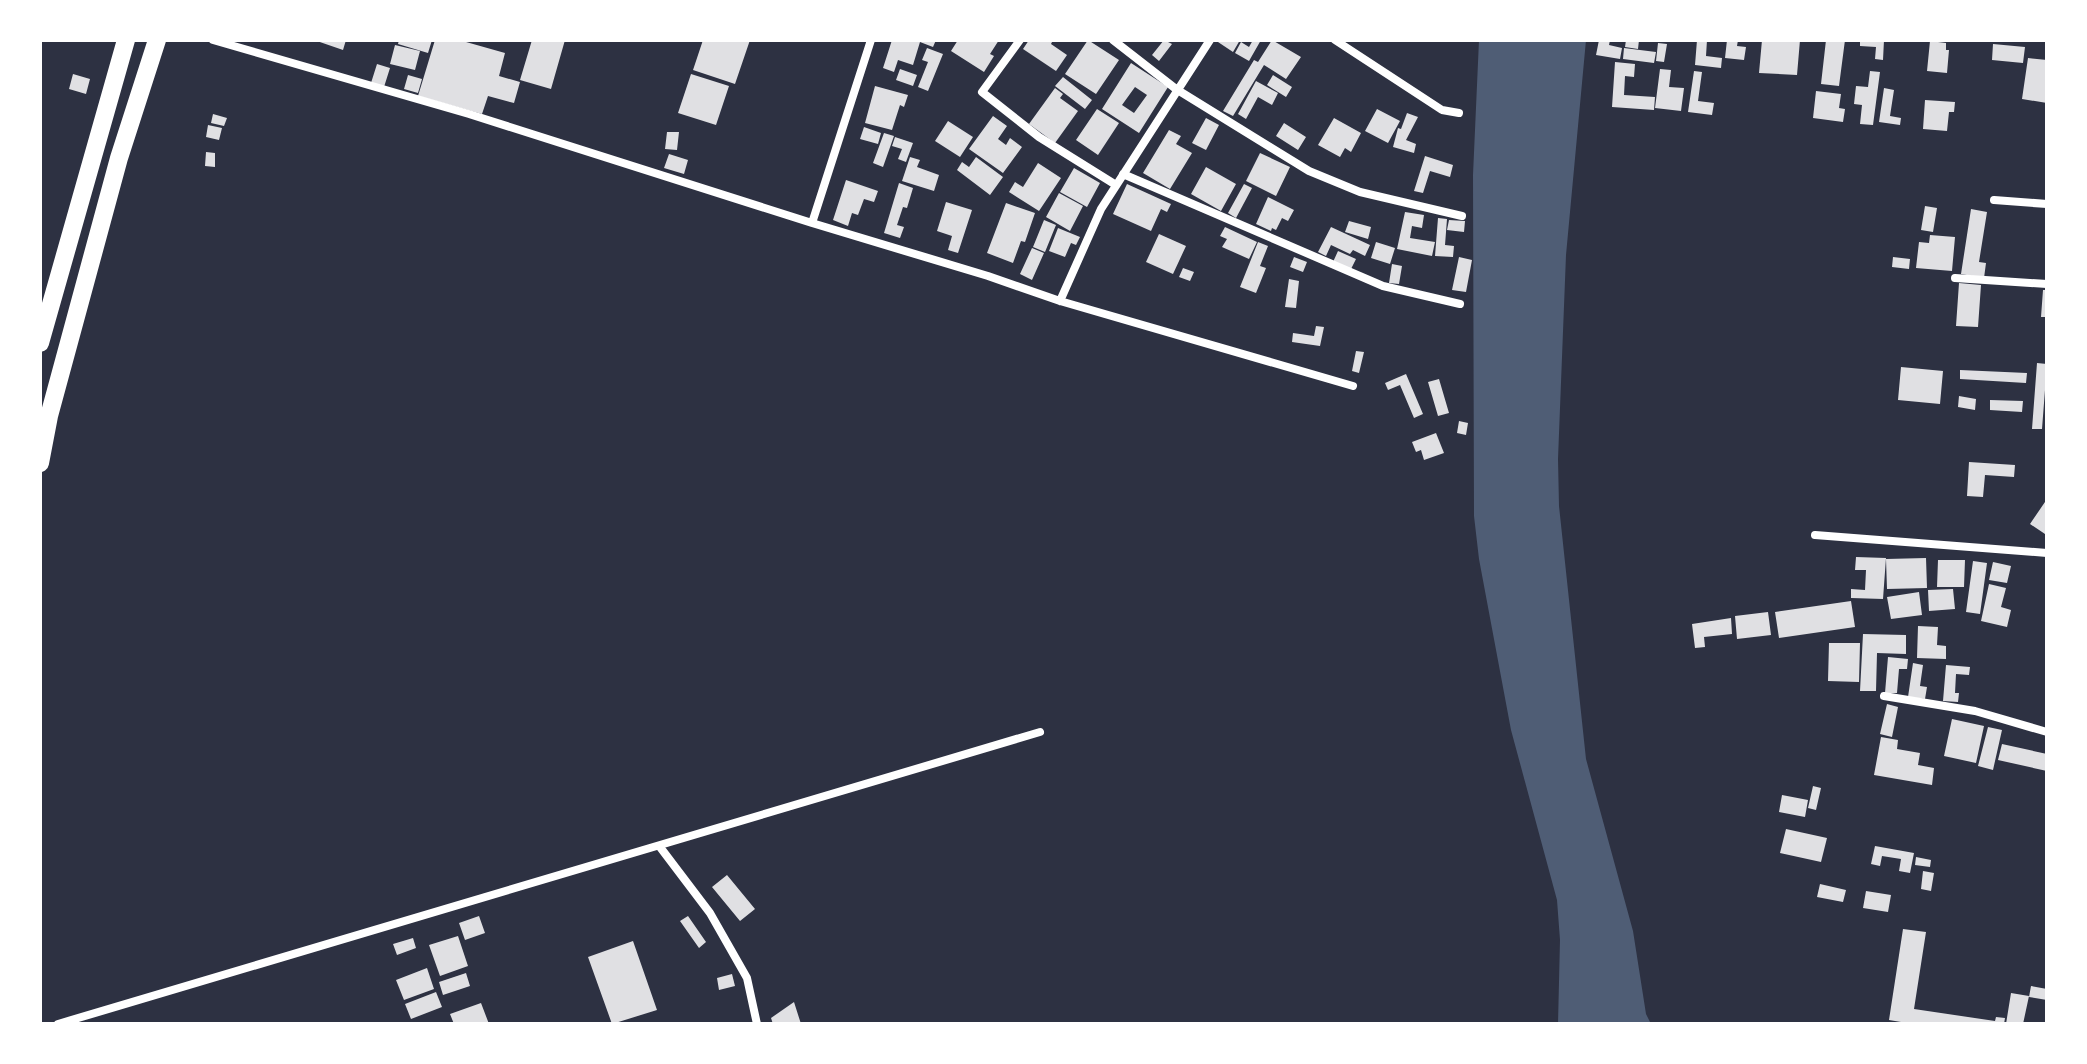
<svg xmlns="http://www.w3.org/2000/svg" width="2087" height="1064" viewBox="0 0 2087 1064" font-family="'PT Sans',sans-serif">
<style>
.water{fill:#4f5d75}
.building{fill:#e0e0e3;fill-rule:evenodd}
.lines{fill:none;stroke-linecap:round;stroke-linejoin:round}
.minor{stroke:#fff;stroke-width:8}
.trunk{stroke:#fff;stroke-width:18}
</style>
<rect width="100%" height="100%" fill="#2d3142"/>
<path class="water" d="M1479,40H1586L1566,255L1558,459L1559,506L1586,759L1633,931L1646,1014L1651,1024H1558L1560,940L1557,900L1511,730L1479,559L1474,516L1473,175Z"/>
<path class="building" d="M314,40H346L343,50Z
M399,40H432L428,53L398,44Z
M435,40H459L505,53L499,76L520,82L514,103L488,96L482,114L418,96Z
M532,40H565L551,89L520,80Z
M703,40H750L735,84L693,70Z
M892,40H936L933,47L920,42L913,65L898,60L894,72L883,68Z
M958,40H999L990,54L994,56L984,72L951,51Z
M1029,40H1053L1051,44L1067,55L1056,71L1023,49Z
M1088,40L1119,60L1096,94L1065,74Z
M1164,40L1172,44L1159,61L1152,55Z
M1219,40H1240L1233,52L1218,42Z
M1253,40H1261L1249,61L1235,53L1241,42L1249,47Z
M1272,40L1301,57L1286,79L1264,65L1233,116L1223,111L1254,60L1258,62Z
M1599,40H1610L1609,45L1622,48L1620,59L1596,55Z
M1626,40H1639L1638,49L1625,47Z
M1697,40H1707L1706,56L1722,58L1721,68L1695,65Z
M1727,40H1738L1737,46L1746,47L1744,60L1725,58Z
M1762,40H1800L1797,75L1759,73Z
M1826,40H1845L1839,86L1821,84Z
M1860,40H1884L1883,60L1875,59L1876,47L1860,46Z
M1930,41L1946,43V50H1949L1947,73L1927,71Z
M1658,43L1667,44L1664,62L1656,61Z
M1993,44L2025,47L2023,63L1992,60Z
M395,45L420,51L415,70L390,64Z
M927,48L943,54L928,91L918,87L928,62L922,60Z
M1624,48L1656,52L1654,63L1623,59Z
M2028,58L2047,60V103L2022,99Z
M1615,62L1635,64L1634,77L1625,76L1624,95L1655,97L1654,110L1612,107Z
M1131,63L1168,87L1139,133L1102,109ZM1135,87L1147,95L1134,113L1122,105Z
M377,64L390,68L384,87L371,83Z
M900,69L917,75L913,86L896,80Z
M1660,69L1671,70L1669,87L1684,88L1681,111L1655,108Z
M1694,71L1702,72L1698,101L1714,103L1712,115L1688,112Z
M1870,71L1880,72L1873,125L1860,124L1862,105L1854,104L1856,86L1868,87Z
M73,74L90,79L86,94L69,89Z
M691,74L729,86L716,125L678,113Z
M408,75L422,79L418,93L404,89Z
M1273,75L1292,87L1286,97L1267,85Z
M1063,77L1092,100L1085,109L1055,86Z
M1256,81L1278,93L1272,105L1258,97L1246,119L1238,114Z
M875,86L908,95L904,107L900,105L892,130L865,123Z
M1055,88L1063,94L1060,98L1078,111L1055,143L1029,124Z
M1884,88L1894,90L1890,116L1901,118L1900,125L1879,122Z
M1816,91L1841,94L1839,108L1845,109L1843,122L1813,118Z
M1925,100L1955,102L1954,112H1949L1947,131L1923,129Z
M1097,109L1119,123L1098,155L1076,140Z
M1377,109L1400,121L1388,143L1365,131Z
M1407,113L1418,117L1406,140L1416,144L1414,153L1393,147L1398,128L1401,129Z
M213,114L227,118L224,126L211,123Z
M993,116L1007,126L998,139L1006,145L1010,138L1022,147L1003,173L969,149Z
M1206,118L1219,125L1206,150L1192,143Z
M1334,118L1361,133L1351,152L1345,148L1340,157L1318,145Z
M948,121L973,137L960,157L935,141Z
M1284,123L1306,137L1298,150L1276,136Z
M208,125L222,128L219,140L206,137Z
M864,127L881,133L878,144L860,139Z
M1169,130L1181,136L1176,144L1192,153L1170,189L1143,173Z
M667,132H679L677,150L665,149Z
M884,133L894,136L883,167L873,163Z
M895,137L913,143L906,162L898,159L902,149L892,146Z
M206,152L215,153V167L205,166Z
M1260,153L1290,167L1276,196L1246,181Z
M669,154L688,160L684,174L664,168Z
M1425,156L1453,165L1450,177L1430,171L1423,193L1414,191Z
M910,157L920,160L917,167L939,175L934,191L902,181Z
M976,157L1003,177L990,195L957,170L962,162L969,167Z
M1038,163L1061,178L1039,211L1009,192L1015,182L1023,187Z
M1206,167L1236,184L1221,211L1191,194Z
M1074,168L1100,183L1087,207L1060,192Z
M846,180L878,191L874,202L864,199L858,215L852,213L848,226L833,220Z
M899,183L913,188L907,208L903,207L897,225L904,227L900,238L884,233Z
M1127,184L1171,204L1167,212L1161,209L1151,231L1113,214Z
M1244,184L1252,188L1236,218L1228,213Z
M1059,193L1083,206L1070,231L1046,217Z
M1268,197L1294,210L1288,221L1282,218L1276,230L1272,228L1271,231L1256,224Z
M946,202L972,210L958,253L948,250L952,236L937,231Z
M1006,203L1035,213L1025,242L1021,241L1013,263L987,253Z
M1925,206L1937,208L1933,232L1921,230Z
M1971,209L1987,212L1979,262L1986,263L1984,278L1961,274Z
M1405,212L1424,215L1422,228L1412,226L1410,238L1435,242L1432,256L1397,249Z
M1438,218L1447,219L1445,245L1454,246L1453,257L1435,256Z
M1044,220L1056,225L1045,252L1033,247Z
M1449,220L1465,221L1464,232L1447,230Z
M1349,221L1371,227L1368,239L1345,232Z
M1225,227L1257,242L1249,259L1222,247L1227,239L1220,236Z
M1331,227L1370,245L1365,256L1353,250L1350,254L1331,245L1326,256L1318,252Z
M1058,228L1080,237L1076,245L1071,243L1065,257L1049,251Z
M1159,234L1186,246L1173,274L1146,262Z
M1930,235L1955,237L1952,271L1916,268L1919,242L1929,243Z
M1258,242L1268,246L1260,266L1266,268L1256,293L1240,287Z
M1376,242L1395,248L1390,264L1371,258Z
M1032,248L1044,253L1032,280L1020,274Z
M1338,251L1356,259L1351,269L1333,262Z
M1294,257L1307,262L1303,272L1290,267Z
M1459,257L1472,260L1466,292L1452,290Z
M1893,257L1910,259L1909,269L1892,267Z
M1392,264L1402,266L1399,284L1389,283Z
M1183,268L1194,272L1190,281L1179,277Z
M1289,279L1299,281L1296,308L1285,307Z
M1959,283L1981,285L1978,327L1956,326Z
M2043,290H2047V317H2041Z
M1316,326L1324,327L1320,346L1292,342L1293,333L1314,336Z
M1356,351L1364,352L1359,373L1352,371Z
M2037,363L2047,364L2042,429H2032Z
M1901,367L1943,371L1940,404L1898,400Z
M1960,370L2027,373L2026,383L1960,379Z
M1406,374L1423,414L1414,418L1400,385L1388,390L1385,383Z
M1439,379L1449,413L1438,416L1428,382Z
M1959,396L1976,399L1975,410L1958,407Z
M1990,400L2023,401L2022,412L1990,410Z
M1459,421L1468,423L1466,435L1457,433Z
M1436,433L1444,453L1424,460L1421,450L1416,452L1412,442Z
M1969,462L2015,465L2014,477L1985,475L1983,497L1967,496Z
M2047,499V531L2045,534L2030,524Z
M1856,557L1886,558L1883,599L1851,598V589L1865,590L1866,570H1855Z
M1926,558L1927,588L1887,589L1886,559Z
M1938,560H1965L1964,587H1937Z
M1973,561L1987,563L1980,614L1966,612Z
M1993,562L2011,566L2007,583L1989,580Z
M1989,584L2006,588L2001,607L2011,610L2007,627L1981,621Z
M1953,589L1955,609L1929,611L1928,590Z
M1919,592L1922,615L1891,619L1887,597Z
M1851,601L1855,627L1779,638L1775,612Z
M1768,612L1771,635L1737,639L1735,616Z
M1731,618L1732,634L1704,637L1705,647L1695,648L1692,624Z
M1918,626L1938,627L1937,645L1946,646V659L1917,658Z
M1863,634L1906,635V654L1877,653L1876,691H1860Z
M1829,643H1860L1859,682L1828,681Z
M1888,657L1908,659L1907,669H1899L1897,693H1885Z
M1913,663L1923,665L1920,686L1927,687L1925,699L1908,697Z
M1946,665L1970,667L1969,675L1956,674L1955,693H1959L1958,702L1943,701Z
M1887,704L1898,707L1892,737L1880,734Z
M1952,719L1984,726L1976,763L1944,756Z
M1988,727L2002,730L1993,770L1978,766Z
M1881,737L1898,740L1897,749L1920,753L1918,765L1934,768L1932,785L1874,775Z
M2002,744L2047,754V771L1998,760Z
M1813,786L1821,788L1816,810L1808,808Z
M1782,795L1808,800L1805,817L1779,812Z
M1786,829L1827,838L1821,862L1780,853Z
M1875,846L1914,853L1910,873L1899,871L1901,859L1882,856L1880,866L1871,864Z
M1916,857L1931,860L1930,867L1915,865Z
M1923,871L1934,873L1931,891L1921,889Z
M727,875L755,909L740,921L712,887Z
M1820,884L1846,890L1843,902L1817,897Z
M1866,891L1891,895L1888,912L1863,908Z
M479,916L485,933L465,940L459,923Z
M688,916L706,942L699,948L680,921Z
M1903,929L1926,932L1914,1009L1995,1021L1996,1017L2005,1018L2004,1024H1913L1889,1020Z
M458,936L468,966L440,976L429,945Z
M413,938L416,948L397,955L393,944Z
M633,941L657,1010L612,1024L588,957Z
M427,968L434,989L404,1000L396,980Z
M466,973L470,986L443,995L439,982Z
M732,974L735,986L719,990L717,978Z
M2031,986L2047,989V1000L2029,997Z
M436,992L442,1007L411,1019L405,1004Z
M2011,993L2029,996L2023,1024H2006Z
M794,1002L801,1024H773L771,1018Z
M481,1003L489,1024H454L450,1014Z"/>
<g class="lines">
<path class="minor" d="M213,40L469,114L812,223
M871,40L812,223L988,276L1060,301L1353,386
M1020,40L982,92L1039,137L1116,185
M1113,40L1176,89L1309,171L1360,192L1462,216
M1335,40L1442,110L1459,113
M1123,174L1383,286L1460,304
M1994,200L2047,204
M1955,278L2047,284
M1060,301L1101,209L1210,40
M1815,535L2047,553
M1884,696L1975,711L2047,732
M660,847L710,913L747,978L757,1024
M58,1024L1040,732"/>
<path class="trunk" d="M40,343L126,40
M40,463L49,416L119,158L157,40"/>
</g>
<rect width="2087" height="1064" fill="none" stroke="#ffffff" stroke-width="84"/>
</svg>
